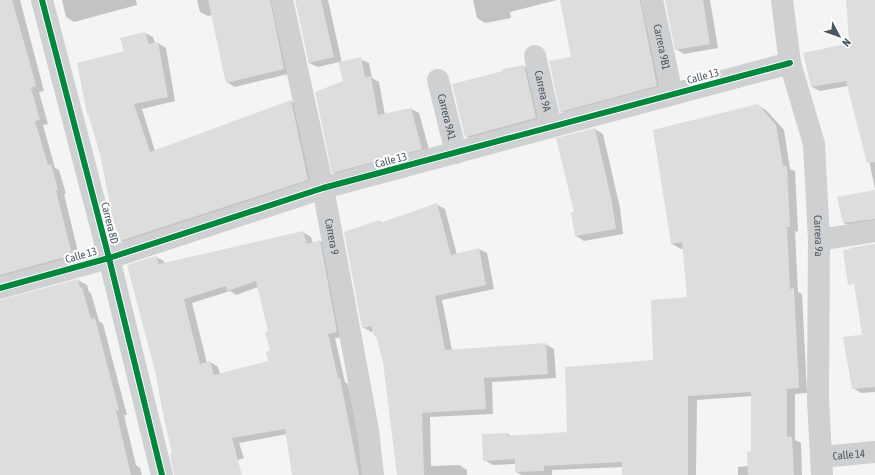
<svg xmlns="http://www.w3.org/2000/svg" width="875" height="475" viewBox="0 0 875 475" font-family="'Asap Condensed',sans-serif">
<style>
.shadow{fill:#0003;fill-rule:evenodd}
.building{fill:#ddddde;fill-rule:evenodd}
.lines{fill:none;stroke-linecap:round;stroke-linejoin:round}
.minor{stroke:#ced0d2;stroke-width:22}
.cycleway-casing{stroke:#fff;stroke-width:8}
.cycleway{stroke:#00873e;stroke-width:6}
.labels{text-anchor:middle;dominant-baseline:central;stroke-width:4;stroke-linejoin:round;paint-order:stroke}
.street-label{font-size:11px;fill:#4a5661;stroke:#fff}
</style>
<rect width="100%" height="100%" fill="#f4f4f4"/>
<path class="shadow" d="M0,0H20L44,91L39,92L48,124L43,125L55,168L59,170L66,194H64L80,260L0,277Z
M62,0H136L137,5L74,22L66,17Z
M197,0H279L292,73L235,87L226,82L212,15L208,16L200,12Z
M296,0H328L342,63L360,59L369,63L372,78L379,82L385,115L411,109L419,113L430,153L341,177L333,172L344,82L339,62L318,67L309,63Z
M473,0H557L510,12L511,18L485,23L477,18Z
M561,0H648L665,90L569,116L561,111L572,58Z
M666,0H710L718,48L684,54L676,49Z
M847,0H875V189L866,146L848,86L820,91L812,87L850,41Z
M145,33L153,37L155,44L158,43L166,48L175,101L142,109L155,151L291,101L299,106L316,184L129,245L121,241L125,52L121,39Z
M524,66L532,71L544,122L474,141L466,136Z
M758,105L767,111L784,130L790,169L795,171L798,231L795,232L798,292L802,294L807,393L795,394V440L801,443L802,475H738V467L749,466L752,452V396L697,400L696,475H623V467L552,470V475H522L516,472V464L493,465L484,460L483,435L508,434L511,436L568,433L654,361L688,298L684,248L681,249L672,244L654,130Z
M595,129L603,134L620,208L623,234L584,241L576,236L575,212Z
M875,191V224L852,227L844,223Z
M436,204L445,209L457,255L479,249L487,253L494,289L442,300L452,350L545,344L554,349L556,378L492,382L493,414L430,417L431,466L459,465L467,470V475H398L384,362L377,337L375,336L374,331L371,332L363,327L345,232L379,221L383,223Z
M303,232L311,237L313,243L320,241L328,245L345,337L335,338L345,382L348,384L366,475H296L287,434L239,443L244,458L232,462L235,475H175L173,455L157,375L128,266L156,257L164,261L165,264ZM258,287L269,331L271,351L270,362L220,374L218,367L210,362L207,363L192,303L230,291L236,295Z
M78,280L87,285L89,292L91,293L99,321L103,324L127,415H124L136,465L140,468L142,475H0V365Z
M875,333V392L861,393L853,388Z"/>
<path class="building" d="M0,0H12L31,67L36,86L31,88L40,120L35,121L48,165L51,164L58,190H56L72,255L0,275Z
M208,0H270L284,69L226,83Z
M295,0H321L334,57L309,63Z
M560,0H640L657,86L560,112L549,61L571,57Z
M665,0H703L710,44L675,50Z
M846,0H875V162L867,163L846,81L811,87L803,53L846,44L845,41L849,40Z
M145,32L149,44L158,42L168,97L134,104L150,152L291,100L308,180L120,241L112,215L100,154L88,114H87L77,63L124,51L120,38Z
M361,57L365,77L371,76L378,115L411,108L422,149L332,173L315,92L343,81L338,62Z
M524,65L536,118L465,137L452,84L503,71L502,69Z
M758,104L776,125L783,166H787L790,227H787L790,289L794,288L799,388L787,389V437H792L794,475H748L747,452L751,451V392L688,396V475H622V462L544,466V471L515,472V459L483,461L482,434L508,433V436L567,432L565,367L653,360L651,300L687,297L682,242L671,244L653,130Z
M595,128L612,202L616,229L575,236L571,212H574L556,138Z
M875,190V219L843,223L837,197Z
M437,203L451,255L479,248L486,285L435,296L445,350L546,343L548,374L484,378L486,409L422,413L424,475H397L383,362L376,336H374L371,326L362,328L344,232L379,220L380,223Z
M303,231L307,244L320,240L337,332L328,334L338,378H340L359,475H292L285,429L232,438L242,475H174L170,454H172L161,404L156,375L127,265L156,256L159,264ZM256,281L268,331L265,332L270,350L266,352L268,361L214,375L210,361L200,364L184,299L226,286L227,291Z
M875,244V387L852,389L843,337L866,334H862L854,284L848,285L843,250L850,249L849,248Z
M78,279L80,288L82,287L91,319L95,318L119,410L116,411L131,475H0V300Z"/>
<g class="lines">
<g class="minor">
<path d="M42,0L109,258L162,475"/>
<path id="s1" d="M282,0L323,188L368,430L373,475"/>
<path id="s2" d="M652,0L672,94"/>
<path id="s3" d="M782,0L790,63L814,144L819,240L818,400L822,475"/>
<path id="s4" d="M535,56L551,127"/>
<path id="s5" d="M438,80L456,153"/>
<path d="M819,240L875,231"/>
<path d="M0,288L109,258L323,188L790,63"/>
<path id="s6" d="M822,457L875,452"/>
</g>
<g class="cycleway-casing">
<path id="cycleway" d="M42,0L109,258L162,475
M0,288L109,258L323,188L790,63"/>
</g>
<use href="#cycleway" class="cycleway"/>
</g>
<g class="labels">
<g class="street-label">
<text stroke="none"><textPath href="#s2" startOffset="48">Carrera 9B1</textPath></text>
<text transform="translate(703 76) rotate(-15)">Calle 13</text>
<text stroke="none"><textPath href="#s4" startOffset="36">Carrera 9A</textPath></text>
<text stroke="none"><textPath href="#s5" startOffset="38">Carrera 9A1</textPath></text>
<text transform="translate(391 160) rotate(-15)">Calle 13</text>
<text transform="translate(110 223) rotate(76)">Carrera 8D</text>
<text stroke="none"><textPath href="#s3" startOffset="240">Carrera 9a</textPath></text>
<text stroke="none"><textPath href="#s1" startOffset="242">Carrera 9</textPath></text>
<text transform="translate(81 255) rotate(-16)">Calle 13</text>
<text stroke="none"><textPath href="#s6" startOffset="27">Calle 14</textPath></text>
</g>
</g>
<g transform="translate(839 36) rotate(131)" stroke="#ffffff" stroke-width="3" paint-order="stroke">
<path d="M0-3L7 15L0 10L-7 15Z" fill="#4a5661"/>
<text y="-6" font-size="11" font-weight="bold" text-anchor="middle" fill="#4a5661">N</text>
</g>
</svg>
